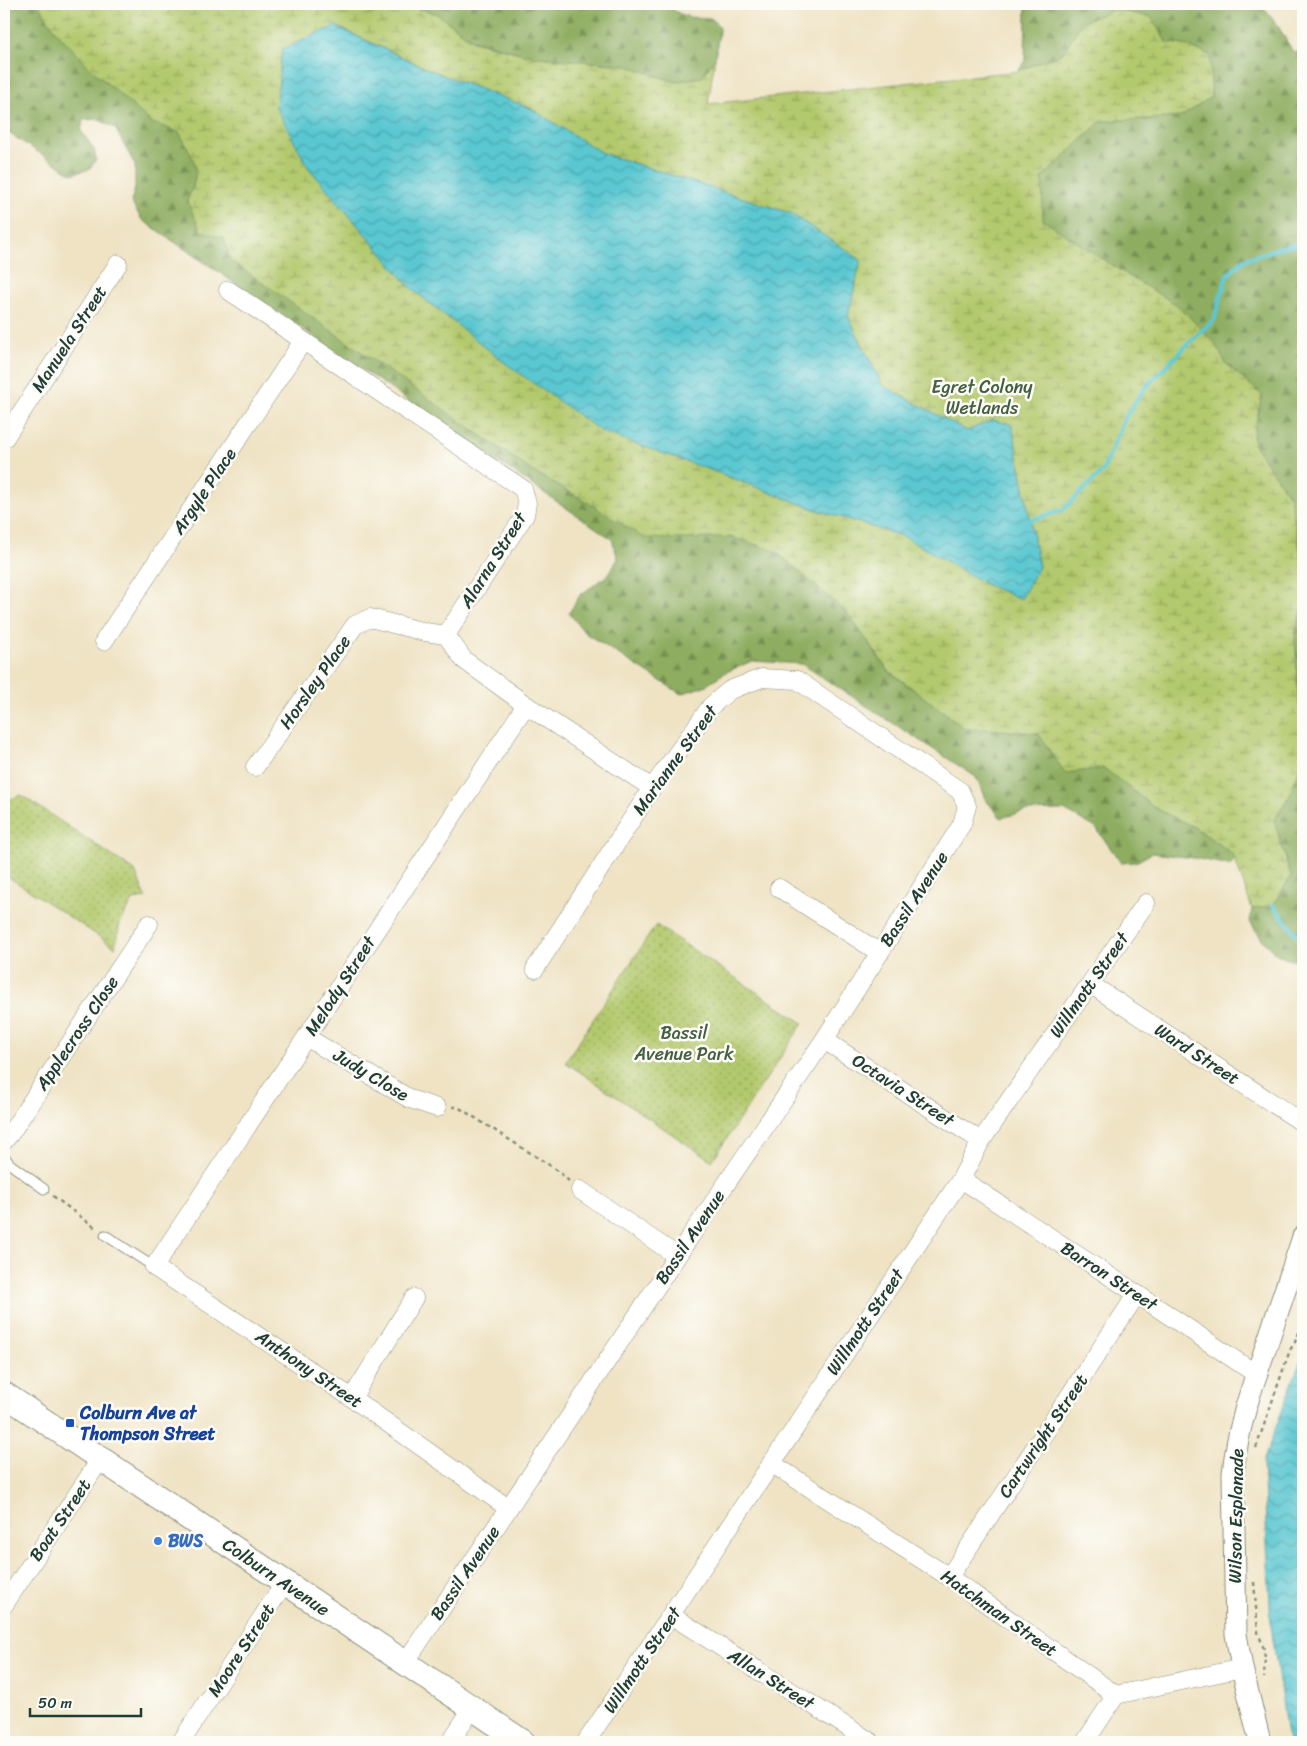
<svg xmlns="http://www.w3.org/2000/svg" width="1307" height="1746" viewBox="0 0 1307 1746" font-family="Sriracha,sans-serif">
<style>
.grass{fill:url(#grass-dots);stroke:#698350}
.forest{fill:url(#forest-firs);stroke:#56754a}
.wetland{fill:url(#wetland-marsh);stroke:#698350;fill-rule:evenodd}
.water{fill:url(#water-waves);stroke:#3c8282}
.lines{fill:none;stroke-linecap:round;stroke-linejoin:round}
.stream{stroke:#5ac7d1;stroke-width:4.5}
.service-casing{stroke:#87907c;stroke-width:11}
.minor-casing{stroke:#87907c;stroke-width:19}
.tertiary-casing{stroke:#87907c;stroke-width:23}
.secondary-casing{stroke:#87907c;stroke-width:26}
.path{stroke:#87907c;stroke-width:2.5;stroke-dasharray:4 4;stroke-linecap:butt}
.service{stroke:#fff;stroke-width:9}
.minor{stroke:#fff;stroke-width:18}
.tertiary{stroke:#fff;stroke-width:21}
.secondary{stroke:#fff;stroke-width:24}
.transit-dot{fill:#1a4fb4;stroke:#fdfcf7;stroke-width:2}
.shop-dot{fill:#3f7fe0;stroke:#fdfcf7;stroke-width:2}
.labels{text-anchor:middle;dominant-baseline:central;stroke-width:5;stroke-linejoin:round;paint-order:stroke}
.street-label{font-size:18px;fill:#1f3d34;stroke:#fdfcf7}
.park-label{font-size:18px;fill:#446042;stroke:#fdfcf7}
.transit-label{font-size:18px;font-weight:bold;fill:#164399;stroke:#fdfcf7;text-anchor:start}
.shop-label{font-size:18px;font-weight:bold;fill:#366cbe;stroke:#fdfcf7;text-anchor:start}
</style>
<defs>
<pattern id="grass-dots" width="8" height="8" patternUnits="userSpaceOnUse" patternTransform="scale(1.25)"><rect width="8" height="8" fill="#b3c96d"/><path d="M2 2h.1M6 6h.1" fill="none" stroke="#91a45a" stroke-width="1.8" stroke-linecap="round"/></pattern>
<pattern id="forest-firs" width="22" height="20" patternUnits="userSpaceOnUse" patternTransform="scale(1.25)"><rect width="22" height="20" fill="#8ead60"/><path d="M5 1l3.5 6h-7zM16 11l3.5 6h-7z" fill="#738e50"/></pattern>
<pattern id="wetland-marsh" width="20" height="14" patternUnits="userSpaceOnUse" patternTransform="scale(1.25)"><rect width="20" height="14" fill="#b3c96d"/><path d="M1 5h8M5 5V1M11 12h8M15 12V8" fill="none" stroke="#91a45a"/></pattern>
<pattern id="water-waves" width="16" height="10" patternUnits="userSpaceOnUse" patternTransform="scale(1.25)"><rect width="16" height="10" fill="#5ac7d1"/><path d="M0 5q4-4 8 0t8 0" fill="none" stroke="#4aa3aa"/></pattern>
</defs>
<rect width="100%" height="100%" fill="#fdfcf7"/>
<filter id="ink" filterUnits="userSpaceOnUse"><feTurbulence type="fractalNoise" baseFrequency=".02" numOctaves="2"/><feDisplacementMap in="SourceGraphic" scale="10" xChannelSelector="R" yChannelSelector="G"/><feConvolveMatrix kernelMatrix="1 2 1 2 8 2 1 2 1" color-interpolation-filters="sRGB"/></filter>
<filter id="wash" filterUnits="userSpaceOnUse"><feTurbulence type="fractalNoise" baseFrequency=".0096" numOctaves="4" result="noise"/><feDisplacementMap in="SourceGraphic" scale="20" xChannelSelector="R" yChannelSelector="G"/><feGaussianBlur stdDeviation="1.12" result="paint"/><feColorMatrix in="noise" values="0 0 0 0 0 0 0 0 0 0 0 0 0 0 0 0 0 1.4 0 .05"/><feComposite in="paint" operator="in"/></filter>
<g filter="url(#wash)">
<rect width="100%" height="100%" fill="#efe3c4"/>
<path class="grass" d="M21,795L135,871L146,898L133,900L120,923L115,947L4,874V802Z
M656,925L803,1023L712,1161L565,1062Z"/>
<path class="forest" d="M4,4H38L54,29L90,68L152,123L179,132C196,163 202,168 187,201L201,231L224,238L532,471L587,502L687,539L731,537L776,551L849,615L888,671L966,728L987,729L1038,733L1065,773L1104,768L1155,808L1196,828L1233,854L1235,860L1230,865L1194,858L1152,853L1136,862L1121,863L1096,828L1064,810L1027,811L1001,818L985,799L976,777L802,664L752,661L724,673L707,685L681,694L585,633L569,613L580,595L607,576L618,559L612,539L142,220L131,202L135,188V165L115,128L97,119L83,120L81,131L94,149L96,159L90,169L72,174L4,130Z
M404,4H668C679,18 694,18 711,18L720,27L715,58L702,77L675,82L624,65L535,57L473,40L437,14Z
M1026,4H1257C1274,15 1283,35 1293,52L1303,51V565L1290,497L1254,445L1253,435L1262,395L1226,364L1214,342L1177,305L1132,278L1043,220L1042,178L1101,121L1181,117L1211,97L1210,55L1187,46L1166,42L1151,17L1082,22L1063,53L1018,71L1025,62Z
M1303,606V728L1298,696L1295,633Z
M1303,759V961C1274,961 1265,943 1250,922L1252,909L1273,905L1291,876L1274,821L1290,794Z"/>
<path class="wetland" d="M38,4H404L437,14L473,41L535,57L624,65L675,82L702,77L715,58L708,104L1018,71L1063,53L1082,22L1114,10L1151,17L1166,42L1187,46L1210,55L1211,97L1181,117L1101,121L1042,178L1043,220L1132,278L1177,305L1214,342L1226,364L1262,395L1253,435L1254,445L1290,497L1303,566V606L1295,633L1298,696L1303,728V759L1290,794L1274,821L1291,876L1273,905L1252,909L1233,854L1196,828L1155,808L1104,768L1065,773L1038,733L987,729H966L888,670L849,615L776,551L731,537L687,539L644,538L587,502L532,471L230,260L224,238L201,231L187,201C202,168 196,163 179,132L152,123L90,68L54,29ZM336,26L430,70L530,108L602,153L790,213L861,260L848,316L882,385L967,431L993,420L1012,425L1039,567L987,585L905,537L814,509L724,475L412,289L308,167Z"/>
<path class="water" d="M335,26L430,70L530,108L602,153L790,213L861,260L848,316L882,385L967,431L993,420L1012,425L1039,567L1021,599L987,585L905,537L814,509L724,475L602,432L505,363L412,289L308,167L276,107L282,49Z
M1303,1354V1742H1288L1271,1626L1263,1462Z"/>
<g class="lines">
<path class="stream" d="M1025,522L1063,510L1103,471L1125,418L1144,389L1190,342L1214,320L1227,275L1244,260L1279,248L1303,243
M1273,905L1303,943"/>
</g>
</g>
<g filter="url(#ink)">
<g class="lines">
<g class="service-casing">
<path id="service" d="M4,1156L10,1164L44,1189
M105,1235L154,1267"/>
</g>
<g class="minor-casing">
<path id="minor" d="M228,290L523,489L527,503L525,515L446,635L464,660L526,705L652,788
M4,439L118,264
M104,641L303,341
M255,767L355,625L370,618L425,632L446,635
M779,888L880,953
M1090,984L1303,1123
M306,1037L410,1099L437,1108
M824,1040L981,1141
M4,1141L10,1134L149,924
M961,1179L1137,1294L1256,1374
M580,1190L677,1256
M352,1398L414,1298
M771,1463L949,1577L1116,1695L1242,1668
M508,1508L352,1398L154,1267L526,705
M949,1577L1137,1294
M4,1605L100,1460
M672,1616L871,1742
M405,1663L677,1256L824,1040L962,824L967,806L960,791L797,680L762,678L730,690L711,706L652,788L535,969
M181,1742L285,1582
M450,1742L472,1709
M586,1742L961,1179L981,1141L1146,903
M1085,1742L1116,1695"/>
</g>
<g class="tertiary-casing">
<path id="tertiary" d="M1260,1742L1242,1668L1236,1634L1233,1474C1237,1429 1251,1389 1266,1347C1278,1310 1291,1274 1303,1237"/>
</g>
<g class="secondary-casing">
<path id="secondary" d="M4,1394L523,1742"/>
</g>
<path class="path" d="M452,1107H458L554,1168L569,1181
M53,1196L97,1229
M1256,1448L1290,1350L1295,1342L1303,1324
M1254,1582L1258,1632L1264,1649L1265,1658L1264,1678
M475,1742L481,1738"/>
<use href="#service" class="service"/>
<use href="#minor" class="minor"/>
<use href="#tertiary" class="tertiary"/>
<use href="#secondary" class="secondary"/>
</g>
</g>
<rect class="transit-dot" x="65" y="1418" width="10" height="10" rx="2.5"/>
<circle class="shop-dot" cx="158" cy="1541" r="5"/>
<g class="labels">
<g class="street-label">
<text transform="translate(69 339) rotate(-57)">Manuela Street</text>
<text transform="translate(204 491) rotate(-56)">Argyle Place</text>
<text transform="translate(493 560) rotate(-58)">Alarna Street</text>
<text transform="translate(315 682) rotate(-55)">Horsley Place</text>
<text transform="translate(675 760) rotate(-54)">Marianne Street</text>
<text transform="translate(914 899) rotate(-57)">Bassil Avenue</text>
<text transform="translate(1089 985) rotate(-55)">Willmott Street</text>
<text transform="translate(340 986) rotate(-57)">Melody Street</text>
<text transform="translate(77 1033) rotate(-56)">Applecross Close</text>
<text transform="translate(1197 1054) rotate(33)">Ward Street</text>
<text transform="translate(371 1075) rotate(31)">Judy Close</text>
<text transform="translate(903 1090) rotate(33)">Octavia Street</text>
<text transform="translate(690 1237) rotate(-56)">Bassil Avenue</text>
<text transform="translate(1109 1276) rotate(33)">Barron Street</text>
<text transform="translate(865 1322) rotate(-56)">Willmott Street</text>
<text transform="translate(309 1369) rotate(34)">Anthony Street</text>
<text transform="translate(1043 1436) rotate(-56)">Cartwright Street</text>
<text transform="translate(1236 1516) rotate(-89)">Wilson Esplanade</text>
<text transform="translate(60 1520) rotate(-56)">Boat Street</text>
<text transform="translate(465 1573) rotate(-56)">Bassil Avenue</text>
<text transform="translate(276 1577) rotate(34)">Colburn Avenue</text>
<text transform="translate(999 1613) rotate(35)">Hatchman Street</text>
<text transform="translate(241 1650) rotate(-57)">Moore Street</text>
<text transform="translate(642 1660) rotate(-56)">Willmott Street</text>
<text transform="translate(771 1679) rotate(32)">Allan Street</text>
</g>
<g class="park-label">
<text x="982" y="387">Egret Colony<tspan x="982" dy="21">Wetlands</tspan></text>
<text x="684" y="1033">Bassil<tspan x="684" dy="21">Avenue Park</tspan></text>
</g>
<g class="transit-label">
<text x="80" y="1413">Colburn Ave at<tspan x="80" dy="21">Thompson Street</tspan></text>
</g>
<g class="shop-label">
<text x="168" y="1541">BWS</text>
</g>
</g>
<rect width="1307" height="1746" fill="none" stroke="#fdfcf7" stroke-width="20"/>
<path d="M30 1708v8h111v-8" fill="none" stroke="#1f3d34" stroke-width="2.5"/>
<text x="38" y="1708" font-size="15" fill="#1f3d34" stroke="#fdfcf7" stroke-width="4" paint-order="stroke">50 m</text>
</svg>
